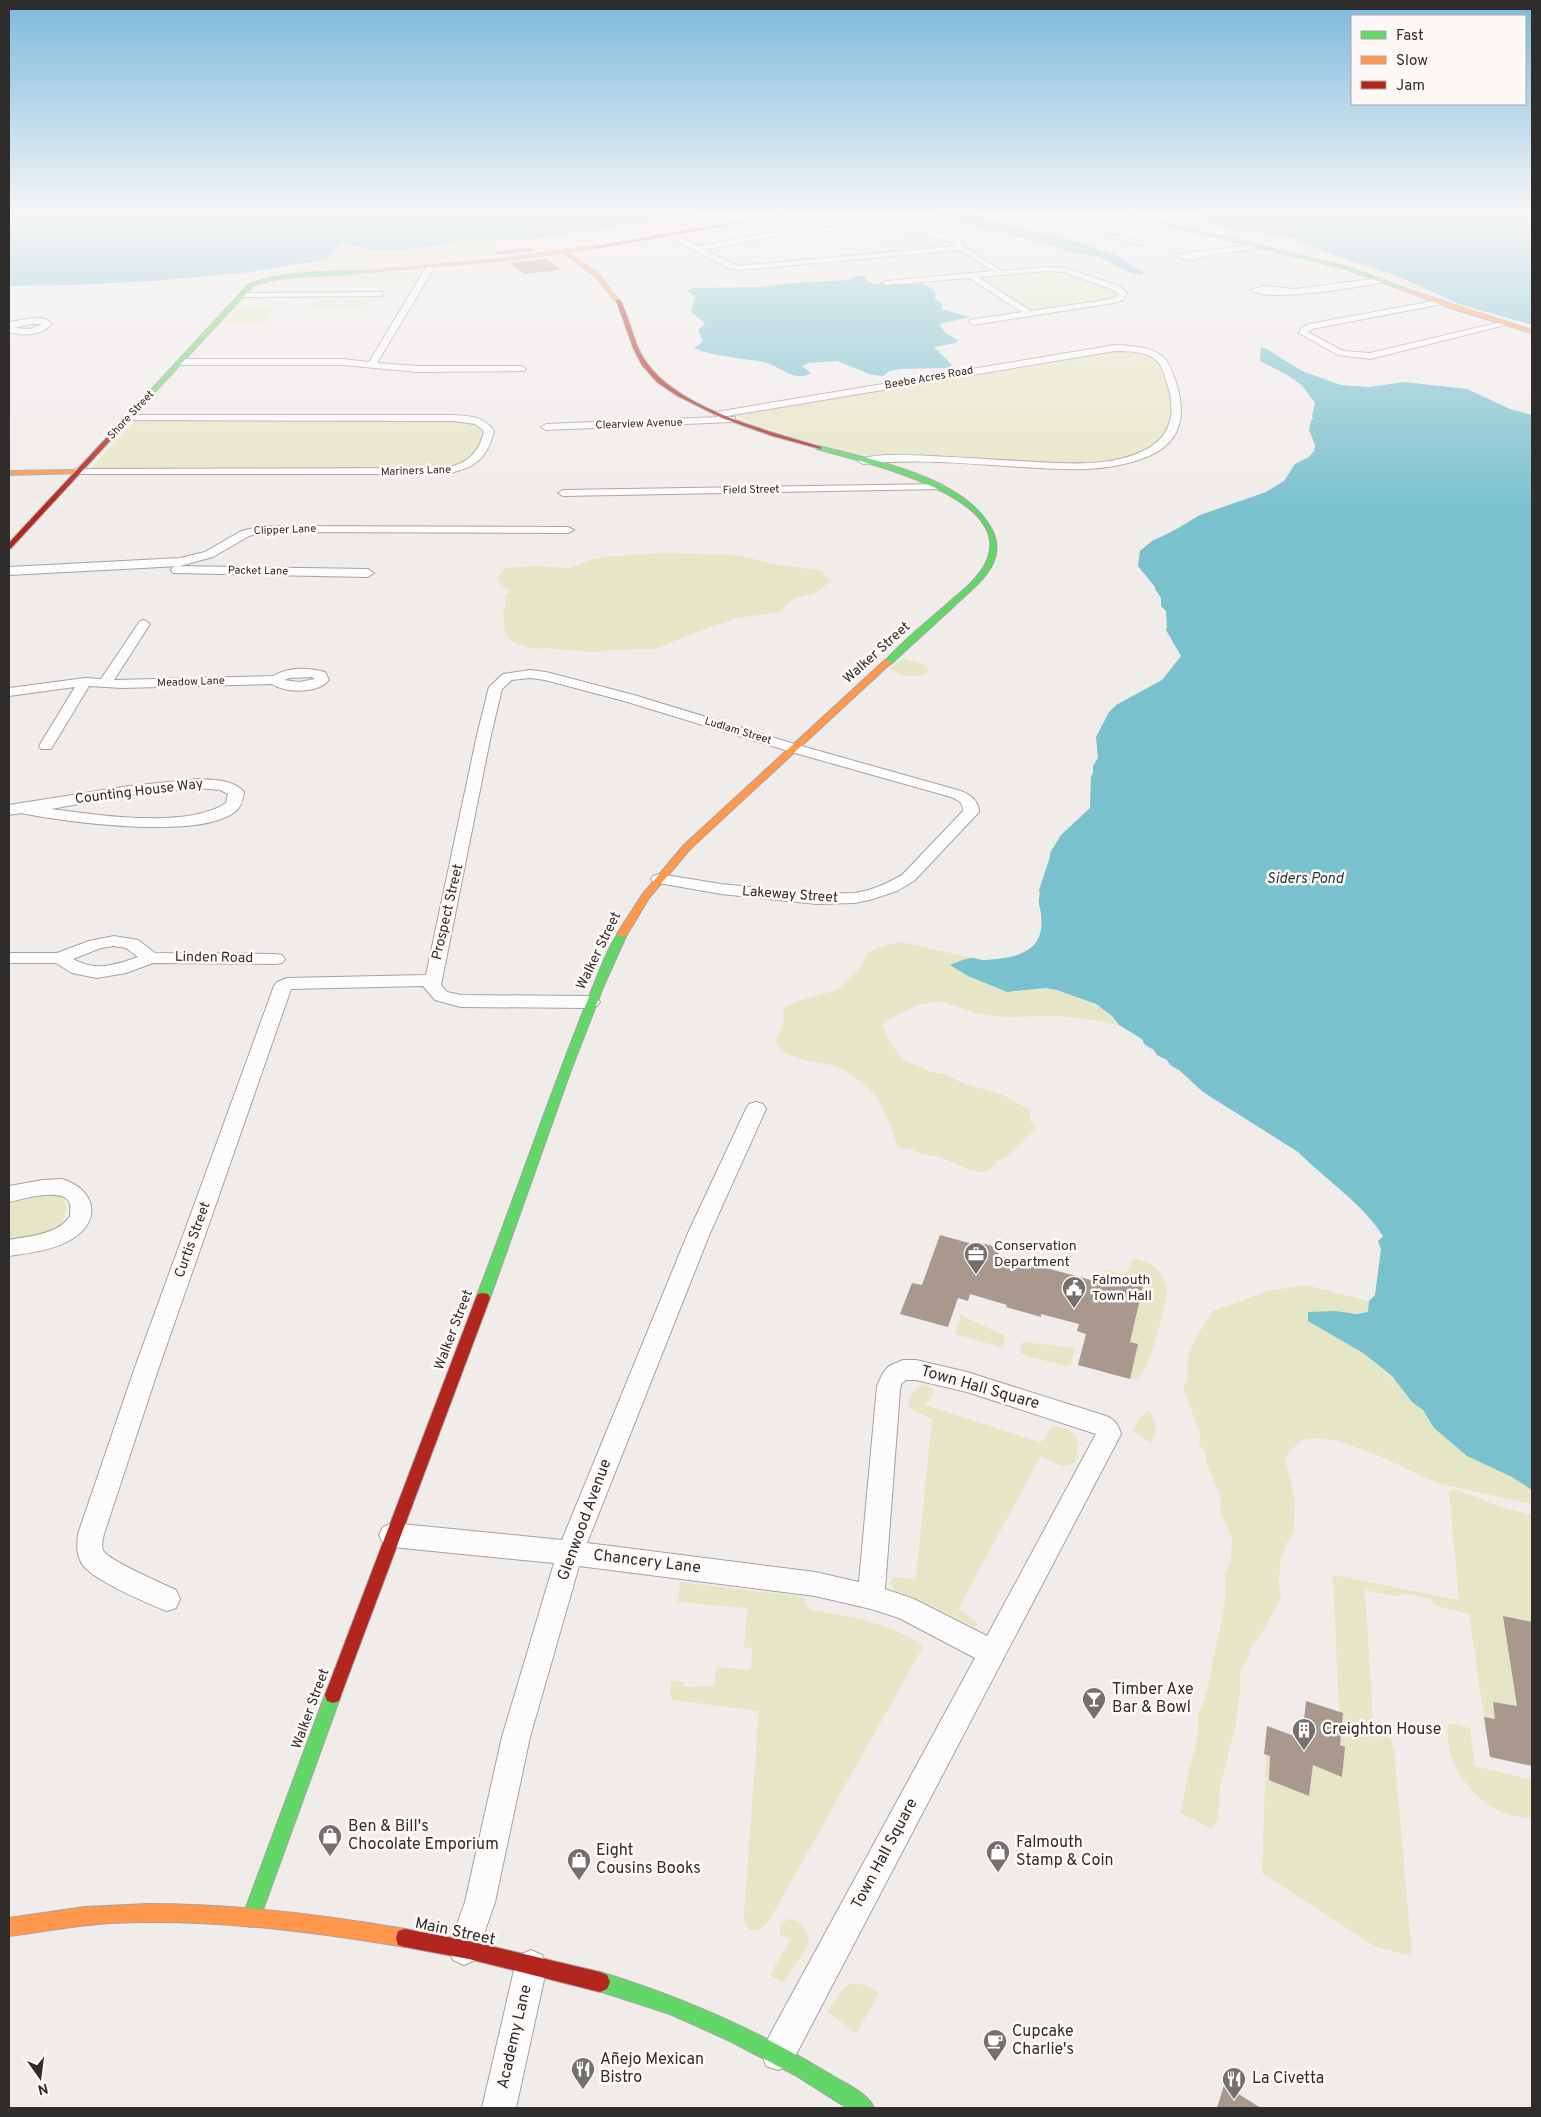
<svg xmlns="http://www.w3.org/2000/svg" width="1541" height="2117" viewBox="0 0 1541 2117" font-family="Overpass,sans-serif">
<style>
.green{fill:#e5e6c5}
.water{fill:#78c1cd}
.building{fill:#a9988d}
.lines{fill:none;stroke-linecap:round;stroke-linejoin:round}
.street-casing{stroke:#a5a2a0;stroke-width:2}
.fast-casing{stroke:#a5a2a0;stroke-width:2}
.slow-casing{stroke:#a5a2a0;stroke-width:2}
.jam-casing{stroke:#a5a2a0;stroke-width:2}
.street{fill:#fdfcfc;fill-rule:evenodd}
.fast{fill:#63d668;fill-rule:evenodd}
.slow{fill:#ff974d;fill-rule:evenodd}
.jam{fill:#b3261e;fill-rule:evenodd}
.labels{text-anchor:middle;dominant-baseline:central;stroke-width:5;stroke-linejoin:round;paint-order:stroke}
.far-street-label{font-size:11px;fill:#2f2d2b;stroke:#fef9f7}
.street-label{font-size:14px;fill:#2f2d2b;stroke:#fef9f7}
.poi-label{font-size:14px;fill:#2f2d2b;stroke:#fef9f7;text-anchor:start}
.water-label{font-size:15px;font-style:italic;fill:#1d3539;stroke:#fef9f7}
.near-street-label{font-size:16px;fill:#2f2d2b;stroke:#fef9f7}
.near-poi-label{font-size:16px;fill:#2f2d2b;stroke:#fef9f7;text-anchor:start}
</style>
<rect width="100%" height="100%" fill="#f0ecea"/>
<path class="green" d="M920,233L931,236L934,239L950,240L955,244L953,246L922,250L907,244L891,245L894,248H900L896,250L897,253L880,241Z
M486,235L502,257L360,270L251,276L321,265L323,241Z
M1357,261L1432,287L1418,289L1379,273L1349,263Z
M1050,270L1072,273L1119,291V295L1114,299L1034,310L1023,307L983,280L989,276Z
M402,272L415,275L414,278L391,281L264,282L284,279Z
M334,295L361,296V299H369L372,302L365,305L368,306L309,308C321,294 320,301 335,301L333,303L334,304H345L354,299L351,297L333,298Z
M271,308L264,317H272L263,325L223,324L237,309Z
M1114,350L1139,352L1156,360L1168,386L1171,405L1166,430L1160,439L1141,453L1111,461L1053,464L852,454L801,440L737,417L742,413Z
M136,420L455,421C466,422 479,422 482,434C477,454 464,464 445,468L90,469Z
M659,553L738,555L774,564L823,571L824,576L832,580L816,593L793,599L779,612L738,618L696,632L655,649L609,650L592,652L543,648C536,650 531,648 524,646C500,639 506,629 503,609L506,606L505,596L510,592L501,584L497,578L505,568L535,566L570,568L591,560L606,557Z
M904,659L923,664L928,668V672C918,679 900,676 890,669L901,660Z
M901,942L973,958L959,961L950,965L997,989L1015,992L1046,988L1079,997L1104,1010L1119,1025L1097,1020L1060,1016L1005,1017L980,1014L942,1002H934L918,1005L885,1021L883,1025L889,1041L903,1060L929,1071L950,1076L960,1082L1003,1095L1030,1110V1120L1035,1128L1005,1158L997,1161L991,1169L983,1172L970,1170L940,1157L921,1154L910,1149L898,1147C890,1125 884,1101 866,1086C857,1079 847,1070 837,1067C818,1060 784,1062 775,1041C782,1031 785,1020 783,1008L798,1001L837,990L861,967L868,952L887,945Z
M51,1194L62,1197L67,1208L61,1225L39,1237L9,1242V1200Z
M1138,1259C1154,1263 1168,1277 1167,1295C1160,1321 1154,1358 1138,1380L1130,1378L1138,1344L1130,1342L1143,1286L1106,1276V1270L1126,1275L1132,1260Z
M1306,1285L1369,1301L1368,1312C1353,1315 1340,1310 1326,1312L1350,1345L1363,1353L1400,1385L1412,1402L1423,1410L1434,1428L1467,1456L1512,1477L1532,1490V1504L1437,1483L1377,1455L1335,1440L1312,1438L1302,1440L1289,1452L1285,1460L1295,1500L1294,1522V1532L1287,1542L1280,1563L1279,1586L1281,1597L1263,1631L1251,1647L1248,1660L1240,1671V1694L1235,1728L1220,1787L1218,1817L1213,1829L1180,1813L1198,1733V1716L1207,1691L1225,1603V1574L1231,1560L1232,1538L1223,1518L1220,1507L1221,1497L1206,1463V1453L1199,1444L1200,1434L1183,1387L1188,1379C1183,1354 1200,1331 1213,1311L1268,1291Z
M961,1315L1005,1336L1003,1348L955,1334Z
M1024,1342L1075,1348L1071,1365L1066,1366L1026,1356L1020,1352L1022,1343Z
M923,1385L933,1389L934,1392L925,1405L1039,1442L1042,1441L1052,1427C1063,1426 1074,1430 1078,1441L1075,1462C1063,1472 1053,1461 1041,1456L958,1609L977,1622V1626L974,1627L920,1600L895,1590L890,1583L893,1577L916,1579L932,1419L909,1408C906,1398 915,1389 923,1385Z
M1149,1410C1156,1421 1157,1431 1151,1443L1132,1431L1139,1419Z
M1457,1490L1498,1506L1532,1515V1622L1504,1616L1517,1706L1493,1702L1495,1719L1484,1717L1469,1614L1437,1606L1433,1604L1431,1599L1406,1594L1392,1596L1365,1590L1373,1723L1389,1734L1394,1750L1412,1956L1376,1947L1262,1873L1266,1754L1270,1756L1269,1780L1309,1795L1313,1765L1342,1776L1345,1748L1340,1745L1342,1714L1339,1712L1333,1575L1459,1600L1449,1491Z
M680,1582L802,1597L810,1610C841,1614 900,1625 923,1647L769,1921L760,1930H750L745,1924L744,1913L759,1711L673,1700L670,1695L671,1680L684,1682L685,1687L714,1686L717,1667L751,1670L752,1649L744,1648L747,1608L678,1602Z
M1452,1723L1470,1728L1475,1766L1532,1780V1819C1522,1817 1511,1816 1502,1812C1476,1801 1454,1774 1449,1747C1448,1739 1446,1731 1449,1724Z
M788,1919C802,1919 809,1931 809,1944L785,1980L781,1982L772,1976L771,1973L790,1940L780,1934V1926Z
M854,1983L868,1986L879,1993L856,2034L827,2011L846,1986Z"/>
<path class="water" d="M9,214H710L525,240L466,239L423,248L379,251L340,243L327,259L250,272L154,281L71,285L9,286Z
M934,214H972L1016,228L1056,235L1118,256L1144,273L1140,275L1128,272L1099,257L1069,252L1055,246L951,220Z
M1195,214H1532V325L1459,304L1393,274L1347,260L1292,238L1220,227L1200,220Z
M861,275L864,276L869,282L875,284H924L934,290L936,297L933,298L942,303V309L970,317L939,324L947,334L958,340L956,343L934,347L952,365L949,368L900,369L889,371L883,376L872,375L837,361L809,363L802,366L811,373C796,383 780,367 767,363C744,357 716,358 694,348L703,342L698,330L705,323L691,312L693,302L696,298L687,290L692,288L761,287L791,283L847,280Z
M1261,347L1267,349L1302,371L1341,385L1369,387L1405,382L1467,389L1510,409L1532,415V1490L1512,1477L1467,1456L1434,1428L1423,1410L1412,1402L1392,1376L1363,1353L1308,1321V1312L1335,1311L1357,1314L1368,1312L1369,1301L1375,1295L1381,1249L1378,1241L1383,1236C1361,1202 1327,1181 1298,1152L1203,1092L1179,1070L1170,1065L1167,1060L1157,1055L1154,1050L1145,1045L1142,1039L1119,1025L1112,1016L1096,1004L1057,990L1046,988L1007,992L968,976L950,965C957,962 964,959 972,958C976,958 980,960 984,960C1024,958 1050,949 1039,904C1038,899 1041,895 1039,890L1050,857V853L1061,835L1090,808L1091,777L1093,773V766L1098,758L1096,737L1109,712L1116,705L1162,680L1181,656L1166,630L1167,627L1166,611L1161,606V598L1155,589V587L1138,566L1140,551L1152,541L1173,531L1200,515L1266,492L1284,481L1295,464L1309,457L1314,451L1315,445L1309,430L1311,420L1313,419L1312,416L1315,402C1310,398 1307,390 1300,384C1288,374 1273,368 1260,361Z"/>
<path class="building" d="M530,247L535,251L498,255L494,252Z
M546,259L562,270L524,274L509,263Z
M940,1235L976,1245L977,1242L1000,1248L998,1255L1102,1283L1104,1276L1143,1286L1130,1342L1138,1344L1130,1379L1078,1365L1086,1334L1077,1331L1079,1324L1041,1314V1317L1006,1307L1007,1305L970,1294L968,1301L958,1298L948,1327L900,1314L912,1283L922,1285Z
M1503,1616L1532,1622V1766L1490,1757L1484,1717L1495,1719L1493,1702L1517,1706Z
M1306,1701L1343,1713L1340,1745L1345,1747L1342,1777L1313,1765L1309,1796L1269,1780L1270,1756L1264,1754L1267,1726L1302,1739Z
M1224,2085L1261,2108H1217Z"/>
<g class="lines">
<g class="street-casing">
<path id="street" d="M858,214H867L954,237L962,242L964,247L1002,271L1046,267L1065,268L1119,286L1127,293L1123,300L1114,303L973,325L969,322L970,320L1022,312L969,278L886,285L882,283L886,281L993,271L960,250L739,270L727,268L664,234L671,232L698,246L775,232L879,222ZM884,224L948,241L956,246L739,266L704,250L775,236L881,226ZM1046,271L1064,272L1113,290L1119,294L1112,299L1031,311L978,277Z
M1019,214H1030L1060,221L1061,219L1063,218L1112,214L1109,216L1063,222L1144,243L1140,245Z
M1259,244L1263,246L1262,248L1208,255L1192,261L1175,256L1179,254Z
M427,266L434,268L377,363L417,366H521L526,369L524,371L417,372L343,365H180L176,362L180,359H343L369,362Z
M1381,278L1385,280L1384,282C1360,287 1268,303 1250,290L1264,286L1295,289Z
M382,292V296H379L243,297L239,295L243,293Z
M1439,300H1442V304L1312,329L1308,332L1343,351L1370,353L1505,321L1509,324L1370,359L1338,355L1299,333L1301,328L1309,324Z
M31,318L46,319L52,324C41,336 23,336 9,332L10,322ZM31,324H43L30,329L14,328Z
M1115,345C1130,346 1150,346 1162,356C1169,362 1172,371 1175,379C1186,411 1184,441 1149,456C1109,473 1065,470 1022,467C970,464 915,458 863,464L858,461L859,459C882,453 908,455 931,456C973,458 1014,461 1056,463C1085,464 1118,464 1145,450C1173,436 1176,410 1167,383C1164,374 1162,365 1155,359C1144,351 1128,351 1115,351L721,417H735V421L732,422L546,430L541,427L546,424L718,417L714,414L716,412Z
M129,415H453C469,416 484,416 494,431C487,460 474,468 446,474H73L72,472L73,470L77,469L446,468C468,463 479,453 484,431L475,424L453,421L126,420L124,418Z
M939,484L943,485L944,487L943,489L563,496L558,493L563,490Z
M263,526L568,527L574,530L568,533L263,532L249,536L213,557L180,566L9,575V567L180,558L205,552L241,531Z
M177,566L368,569L374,573L368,577L173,573L171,570L173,567Z
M144,620L150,624L114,680L273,676C288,667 308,667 325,672L329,680C318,694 285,693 272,684L122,688L89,686L51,749H41L39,746L75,687L9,696V688L85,678L101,679L140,621ZM290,678L312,677L315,679L299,682L284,680Z
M530,670L546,672L634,695L798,745L961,791C971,795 979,801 979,812L914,881L897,891L873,899L855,903L816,904L721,894L653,882L651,879L653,876L659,874L721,884L816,894L855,893L869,890L885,884L902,875L963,811C963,802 958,800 951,797L788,751L624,701L545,680L530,678L512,680L502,689L491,735L441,985L447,992L461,995L591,996L597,998L600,1002L597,1006L591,1008L461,1007L435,1000L423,986L291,989L158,1370L104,1534C103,1538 101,1546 103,1550C107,1560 164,1584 176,1590L180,1599L176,1608L167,1611C149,1604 92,1580 82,1564C76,1554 77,1545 78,1534L134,1370L274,986L277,982L287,978L426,975L477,735L489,687L503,674Z
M198,779C213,780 233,779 244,792C243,798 242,805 237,810C205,841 64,822 21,813L9,815V805L129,786ZM198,788L220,790L228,794L226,803C187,829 96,815 51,809L129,795Z
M114,936L138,940L155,953L276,954L282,955L285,959L282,963L276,964L153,963L126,973L97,978L72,973L56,963H9V953H57L89,941ZM114,946L126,948L138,957C115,965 96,972 73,959L101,948Z
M756,1102L763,1104L766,1109L710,1233L587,1543L815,1572L859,1582L877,1386L883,1373L889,1366L903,1360H916L967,1372L1103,1415C1113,1418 1118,1423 1121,1434L790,2066L778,2070L766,2066L762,2054L766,2042L975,1658L899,1618L871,1609L815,1596L579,1566L530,1737L495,1902L475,1960L464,1965L453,1960L448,1949L465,1902L502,1737L554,1563L392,1547L383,1543L379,1535L383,1527L392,1523L562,1540L688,1233L746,1109L749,1104ZM906,1380H916L967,1392L1096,1434L987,1636L914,1599L885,1589L900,1390L901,1384Z
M62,1179C95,1189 103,1220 72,1239C54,1250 30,1253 9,1256V1240C29,1236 58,1235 70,1216C70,1212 71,1207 70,1204C65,1186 22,1199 9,1202V1186L43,1180Z
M531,1950L542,1955L547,1966L516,2108H482L515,1966L520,1955Z"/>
</g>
<g class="fast-casing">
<path id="fast" d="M1122,214H1128L1349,267L1407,289L1403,290L1345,269Z
M357,271L359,273C323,278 287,273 253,286L142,406L137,405L249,284C284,271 321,272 357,271Z
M819,446C872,460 965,477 992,530C997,540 998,552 993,563C985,580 969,592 955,605C934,625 912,644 891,664L884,662C904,639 932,618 954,598C964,590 974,581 981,571C1032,498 859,461 817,449L816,448Z
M622,931L627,934L604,985L571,1070L490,1298L488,1302L483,1303L478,1302L476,1298C516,1195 551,1090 593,987C597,977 613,933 622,931Z
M333,1687L339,1689L341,1695L260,1918L258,1925L251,1927L244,1925L242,1918L325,1695L327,1689Z
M600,1972C682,1997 759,2031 833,2076C846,2084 869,2094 874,2108H847L795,2075L730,2041L670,2014L593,1989L590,1982L593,1975Z"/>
</g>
<g class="slow-casing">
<path id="slow" d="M596,246L598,248L568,252L600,275L620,302H616L596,277L563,253L499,261L357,273L355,272L499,259Z
M1403,288L1532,330V333L1453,309L1403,290Z
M77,470L79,471V473L9,475V471Z
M885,660L892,662L690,849L649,898L626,936H618L617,934L642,895L684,845Z
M147,1904C234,1904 319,1914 405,1929L412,1931L414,1938L412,1945L405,1947C308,1931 209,1918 110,1923C76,1925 43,1932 9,1936V1918L85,1907Z"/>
</g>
<g class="jam-casing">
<path id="jam" d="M782,214H791L596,248L594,247Z
M616,300H620C631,320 633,345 647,363C680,410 769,431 821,447V449L773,436L722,418L676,395L657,382L642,365L634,350Z
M138,404L143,405L11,548L9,549V543Z
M483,1293L488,1294L490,1298L341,1695L339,1701L333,1703L327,1701L325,1695L476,1298L478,1294Z
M405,1929L469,1941L600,1972L607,1975L610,1982L607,1989L600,1992L469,1959L405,1947L398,1945L396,1938L398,1931Z"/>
</g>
<use href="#street" class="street"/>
<use href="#fast" class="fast"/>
<use href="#slow" class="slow"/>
<use href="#jam" class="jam"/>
</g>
<linearGradient id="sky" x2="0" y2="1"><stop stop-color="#7bb9dd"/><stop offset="0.42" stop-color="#f8f6f6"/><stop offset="1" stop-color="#f8f6f6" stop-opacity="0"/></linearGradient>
<rect width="1541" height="510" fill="url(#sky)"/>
<defs>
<g id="office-pin" transform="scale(1.25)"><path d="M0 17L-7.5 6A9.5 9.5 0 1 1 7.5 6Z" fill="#73706e" stroke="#fef9f7"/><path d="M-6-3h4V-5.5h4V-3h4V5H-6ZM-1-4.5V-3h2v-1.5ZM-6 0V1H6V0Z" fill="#fff"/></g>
<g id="civic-pin" transform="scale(1.25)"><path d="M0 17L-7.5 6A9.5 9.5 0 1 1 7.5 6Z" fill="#73706e" stroke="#fef9f7"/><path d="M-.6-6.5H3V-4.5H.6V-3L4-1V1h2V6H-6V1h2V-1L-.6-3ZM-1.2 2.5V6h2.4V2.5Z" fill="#fff"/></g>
<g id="bar-pin" transform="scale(1.25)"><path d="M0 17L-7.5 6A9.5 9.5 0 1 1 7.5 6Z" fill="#73706e" stroke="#fef9f7"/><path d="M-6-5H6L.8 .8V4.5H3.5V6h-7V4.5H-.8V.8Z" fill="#fff"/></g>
<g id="building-pin" transform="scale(1.25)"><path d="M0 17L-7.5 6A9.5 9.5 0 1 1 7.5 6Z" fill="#73706e" stroke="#fef9f7"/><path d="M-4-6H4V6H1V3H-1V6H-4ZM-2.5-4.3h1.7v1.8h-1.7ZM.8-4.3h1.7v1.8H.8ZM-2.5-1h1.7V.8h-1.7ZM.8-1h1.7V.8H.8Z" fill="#fff"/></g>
<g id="shop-pin" transform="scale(1.25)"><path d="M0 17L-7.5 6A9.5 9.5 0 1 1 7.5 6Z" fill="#73706e" stroke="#fef9f7"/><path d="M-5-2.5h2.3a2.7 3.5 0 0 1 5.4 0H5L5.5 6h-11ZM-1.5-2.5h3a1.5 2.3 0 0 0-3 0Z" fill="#fff"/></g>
<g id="cafe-pin" transform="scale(1.25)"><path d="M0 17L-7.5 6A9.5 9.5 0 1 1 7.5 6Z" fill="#73706e" stroke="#fef9f7"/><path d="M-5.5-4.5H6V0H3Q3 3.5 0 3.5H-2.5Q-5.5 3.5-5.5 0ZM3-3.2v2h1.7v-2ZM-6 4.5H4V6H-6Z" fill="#fff"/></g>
<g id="restaurant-pin" transform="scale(1.25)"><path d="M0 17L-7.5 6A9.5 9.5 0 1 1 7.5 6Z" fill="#73706e" stroke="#fef9f7"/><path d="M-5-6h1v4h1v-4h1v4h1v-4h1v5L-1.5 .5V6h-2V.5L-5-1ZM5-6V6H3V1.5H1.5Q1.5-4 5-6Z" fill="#fff"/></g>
</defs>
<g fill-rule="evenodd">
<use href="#office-pin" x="976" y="1254"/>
<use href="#civic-pin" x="1074" y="1288"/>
<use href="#bar-pin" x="1094" y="1699"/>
<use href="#building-pin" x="1304" y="1730"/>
<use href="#shop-pin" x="330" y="1836"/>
<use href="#shop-pin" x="998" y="1852"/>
<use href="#shop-pin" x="579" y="1860"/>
<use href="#cafe-pin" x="995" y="2041"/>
<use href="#restaurant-pin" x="583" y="2069"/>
<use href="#restaurant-pin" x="1234" y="2079"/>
</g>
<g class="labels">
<g class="far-street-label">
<text transform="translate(929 378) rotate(-10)">Beebe Acres Road</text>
<text transform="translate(131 415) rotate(-47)">Shore Street</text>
<text transform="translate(639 424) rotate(-2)">Clearview Avenue</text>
<text transform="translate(416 471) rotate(-2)">Mariners Lane</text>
<text transform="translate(751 490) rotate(-1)">Field Street</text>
<text transform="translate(285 530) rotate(-2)">Clipper Lane</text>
<text transform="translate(258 571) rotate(1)">Packet Lane</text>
<text transform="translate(191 682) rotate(-2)">Meadow Lane</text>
<text transform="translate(738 731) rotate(17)">Ludlam Street</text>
</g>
<g class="street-label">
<text transform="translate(877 653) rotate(-42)">Walker Street</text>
<text transform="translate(139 792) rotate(-7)">Counting House Way</text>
<text transform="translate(790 895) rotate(4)">Lakeway Street</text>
<text transform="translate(448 912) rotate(-77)">Prospect Street</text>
<text transform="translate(599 951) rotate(-64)">Walker Street</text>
<text transform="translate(214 958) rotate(1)">Linden Road</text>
<text transform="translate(193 1240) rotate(-70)">Curtis Street</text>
<text transform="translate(454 1330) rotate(-69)">Walker Street</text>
<text transform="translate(311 1709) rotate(-70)">Walker Street</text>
</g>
<g class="poi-label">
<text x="994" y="1246">Conservation<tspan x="994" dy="16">Department</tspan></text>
<text x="1092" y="1280">Falmouth<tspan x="1092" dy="16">Town Hall</tspan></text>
</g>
<g class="water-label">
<text x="1305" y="879">Siders Pond</text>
</g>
<g class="near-street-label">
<text transform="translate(980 1388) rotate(16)">Town Hall Square</text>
<text transform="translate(585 1520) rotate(-70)">Glenwood Avenue</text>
<text transform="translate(647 1562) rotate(7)">Chancery Lane</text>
<text transform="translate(885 1854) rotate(-62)">Town Hall Square</text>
<text transform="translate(455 1932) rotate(12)">Main Street</text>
<text transform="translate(515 2037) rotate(-77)">Academy Lane</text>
</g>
<g class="near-poi-label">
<text x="1112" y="1690">Timber Axe<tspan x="1112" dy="18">Bar &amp; Bowl</tspan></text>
<text x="1322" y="1730">Creighton House</text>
<text x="348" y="1827">Ben &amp; Bill's<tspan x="348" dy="18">Chocolate Emporium</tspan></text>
<text x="1016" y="1843">Falmouth<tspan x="1016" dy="18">Stamp &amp; Coin</tspan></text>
<text x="596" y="1851">Eight<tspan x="596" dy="18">Cousins Books</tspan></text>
<text x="1012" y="2032">Cupcake<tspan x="1012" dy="18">Charlie's</tspan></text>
<text x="600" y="2060">Añejo Mexican<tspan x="600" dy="18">Bistro</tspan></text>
<text x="1252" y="2079">La Civetta</text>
</g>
</g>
<rect width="1541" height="2117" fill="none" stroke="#2f2d2b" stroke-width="20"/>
<rect x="1351" y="15" width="175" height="90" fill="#fef9f7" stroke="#aba7a5"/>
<rect x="1361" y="31" width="25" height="8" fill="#63d668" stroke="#aba7a5"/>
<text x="1396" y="40" font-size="15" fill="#2f2d2b">Fast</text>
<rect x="1361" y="56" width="25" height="8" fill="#ff974d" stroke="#aba7a5"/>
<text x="1396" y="65" font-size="15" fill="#2f2d2b">Slow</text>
<rect x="1361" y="81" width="25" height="8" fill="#b3261e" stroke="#aba7a5"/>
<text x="1396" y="90" font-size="15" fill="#2f2d2b">Jam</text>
<g transform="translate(40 2077) rotate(166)" stroke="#fef9f7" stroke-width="4" paint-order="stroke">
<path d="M0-4L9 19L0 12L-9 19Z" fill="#2f2d2b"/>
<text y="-8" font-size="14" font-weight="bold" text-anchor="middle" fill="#2f2d2b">N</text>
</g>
</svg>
